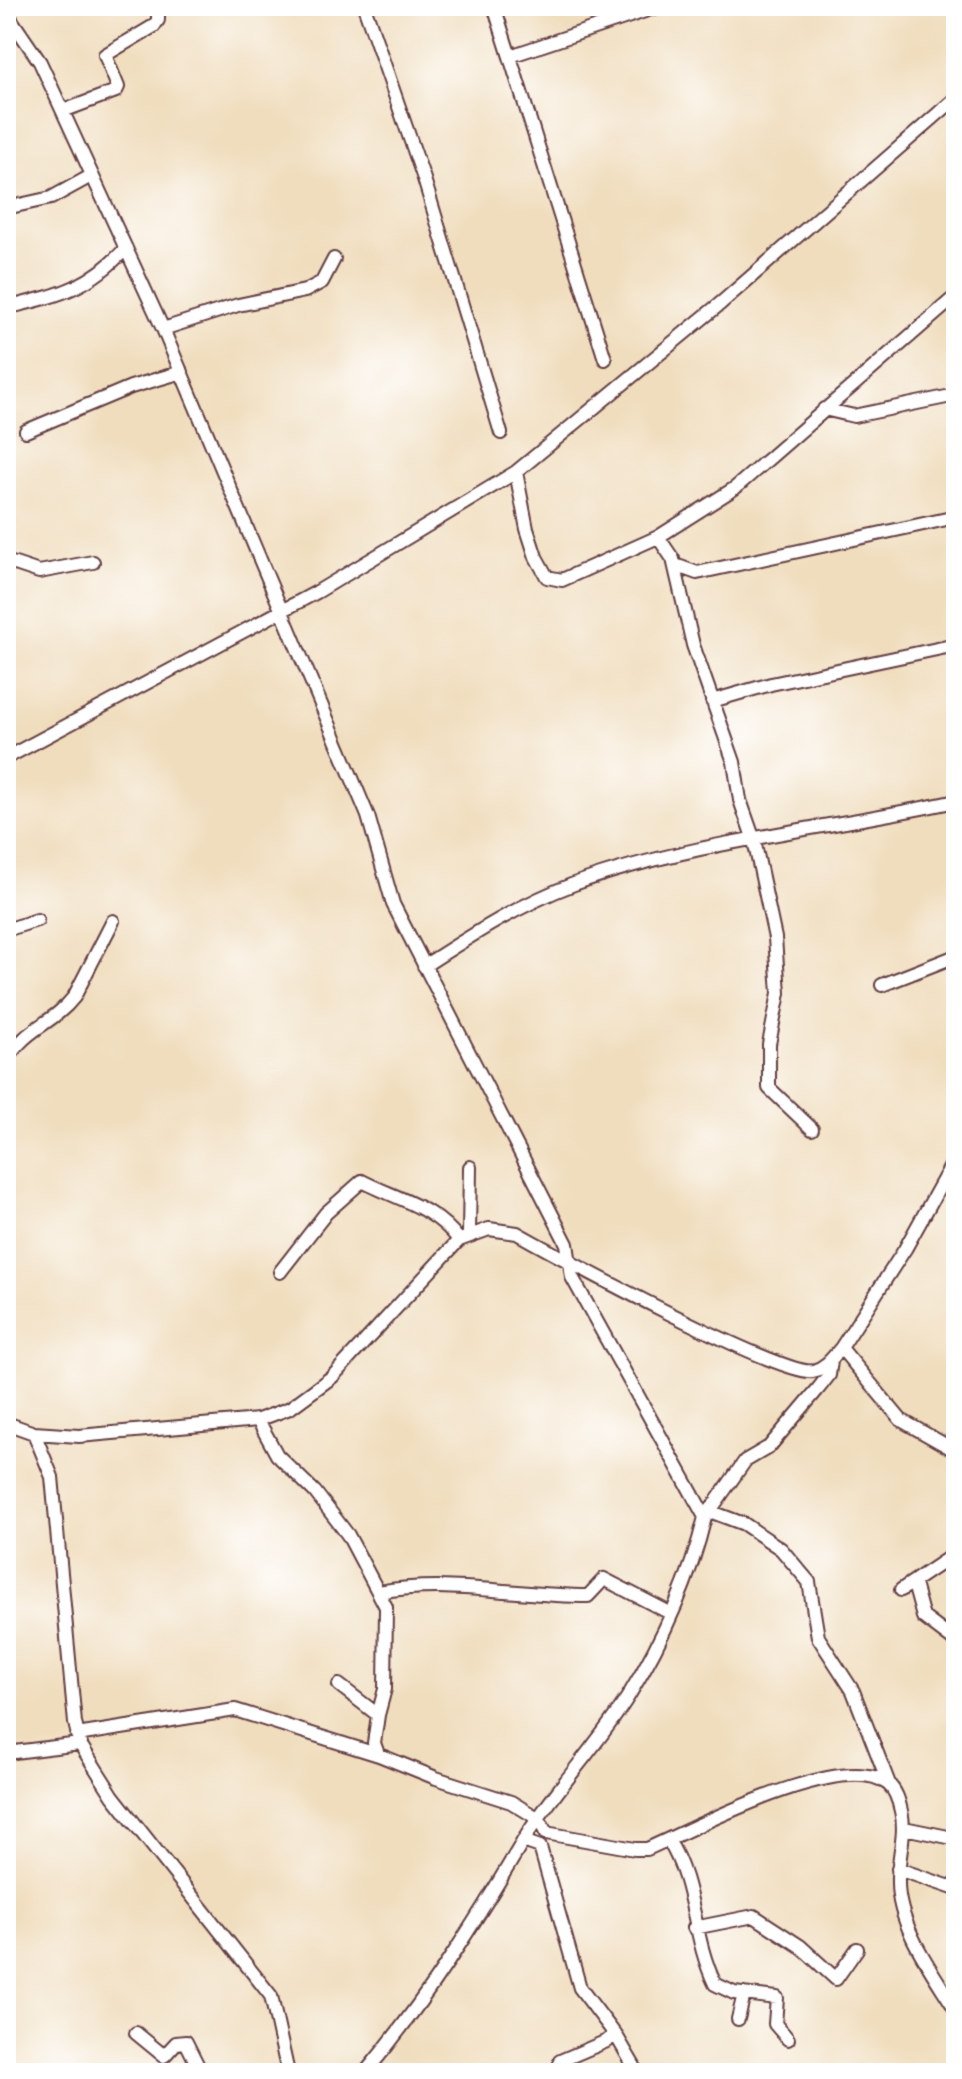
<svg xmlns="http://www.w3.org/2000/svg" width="962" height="2079" viewBox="0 0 962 2079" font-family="Mynerve,sans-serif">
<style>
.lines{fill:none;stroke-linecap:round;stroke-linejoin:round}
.minor-casing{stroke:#633c41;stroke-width:16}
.minor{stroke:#fff;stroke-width:12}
</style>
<rect width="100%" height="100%" fill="#fff"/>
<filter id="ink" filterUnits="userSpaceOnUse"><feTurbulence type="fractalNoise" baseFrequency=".0125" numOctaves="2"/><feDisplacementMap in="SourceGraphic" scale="16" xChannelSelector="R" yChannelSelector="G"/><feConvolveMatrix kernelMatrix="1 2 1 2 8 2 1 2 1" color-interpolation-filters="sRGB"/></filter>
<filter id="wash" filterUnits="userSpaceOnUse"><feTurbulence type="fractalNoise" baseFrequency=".006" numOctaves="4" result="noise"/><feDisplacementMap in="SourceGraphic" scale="32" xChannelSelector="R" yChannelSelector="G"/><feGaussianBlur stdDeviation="1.8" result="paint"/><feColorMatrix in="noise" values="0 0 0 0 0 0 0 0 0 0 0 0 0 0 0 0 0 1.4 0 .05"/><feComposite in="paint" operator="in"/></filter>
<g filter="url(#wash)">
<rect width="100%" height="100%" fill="#f0ddbd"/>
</g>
<g filter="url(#ink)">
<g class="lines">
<g class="minor-casing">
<path id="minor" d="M364,6L424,179L501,433
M494,6L605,359
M6,12L40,62L163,329L368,816L393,904L567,1244L572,1277L705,1517C690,1579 662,1641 629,1695C597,1747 553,1791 522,1843C474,1924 426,2000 365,2073
M510,56L660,6
M63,111L116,91L118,87L105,55L154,26L158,20V6
M6,208L51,198L91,176
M6,308C58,295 89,289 126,248
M163,329L238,305L305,291L322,282L334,259
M824,409L854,416L956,395
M26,431L131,387L182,372
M516,472L527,529L536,557L547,577L562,580L658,537L735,488L956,296
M658,537L673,559L693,645L734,762L740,800L754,840L775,938L779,993L769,1044V1088L812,1129
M6,561L39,572L93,562
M675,565L697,573L956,517
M712,701L771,684L956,645
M6,758L317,592L516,472L721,303L956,98
M6,930L37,920
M424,966C472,935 520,904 574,884C697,840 829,829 956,801
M882,985L956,956
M6,1061C27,1026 52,1025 74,997L113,921
M469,1234L470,1167
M280,1272L326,1213L362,1181C397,1199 435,1207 459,1240
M841,1348L901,1420L956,1451
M258,1420L277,1455L315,1492L348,1535L386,1607L385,1689L378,1715
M6,1423L34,1433L79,1436L258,1420L290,1408L332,1377L459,1240L489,1229L517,1233C555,1255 784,1378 813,1371C826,1368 833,1357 841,1348L905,1249L956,1157
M34,1433L52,1477L75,1723L80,1744L113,1796L271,1996L288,2073
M712,1512L744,1524L781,1549L809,1582L818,1637L853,1691L889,1784
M707,1515L745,1461L769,1447L818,1389L829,1375L831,1361
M914,1584L923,1617L956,1642
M901,1590L956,1553
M379,1592C449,1579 517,1596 588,1596L604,1579L670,1613
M339,1685L378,1715L374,1743L378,1754
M77,1735L235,1710L379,1755L436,1778L511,1802L539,1819L546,1833L635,1849H647C695,1828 845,1748 888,1784C896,1790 899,1802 901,1811C907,1835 897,1858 898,1883C898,1927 934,1974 956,2010
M6,1753L80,1744
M904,1828L953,1838
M668,1840C696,1883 692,1937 715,1984L734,1993L777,1998L775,2024L788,2039
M523,1841L540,1847L580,1988L617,2037L638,2073
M898,1869L956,1889
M694,1928L754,1916L800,1946L836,1979L857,1949
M738,2019L744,1994
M136,2033L164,2056L176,2043L186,2042L198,2066V2073
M560,2061L607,2041L615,2034"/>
</g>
<use href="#minor" class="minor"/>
</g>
</g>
<rect width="962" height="2079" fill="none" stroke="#fff" stroke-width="32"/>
</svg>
